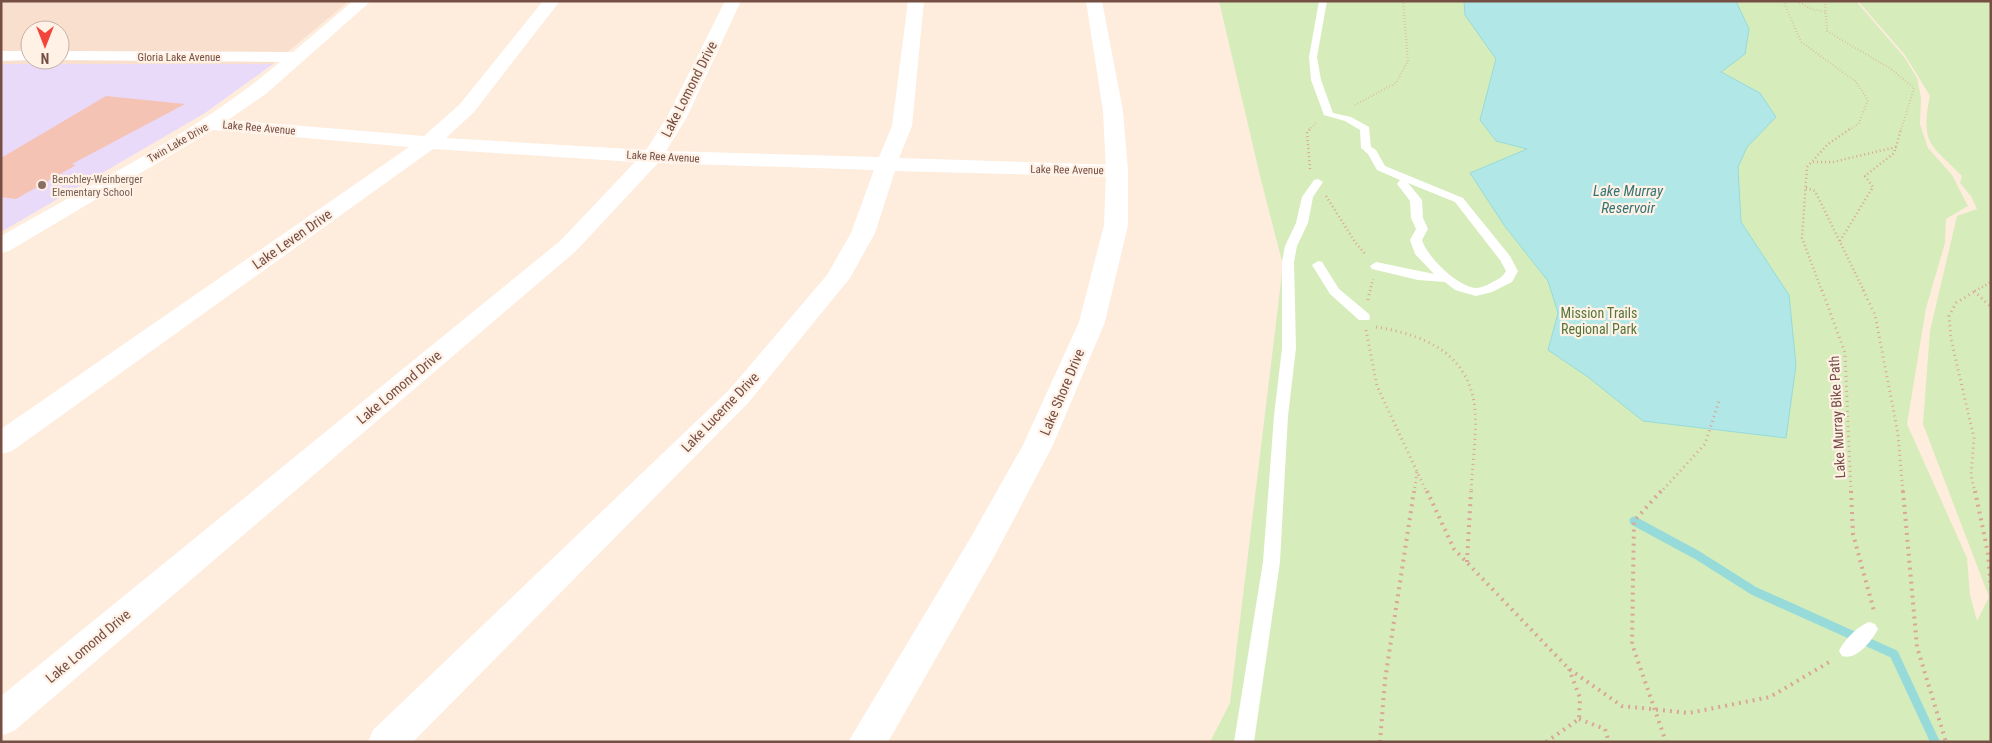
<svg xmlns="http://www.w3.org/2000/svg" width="1992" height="743" viewBox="0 0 1992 743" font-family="'Roboto Condensed',sans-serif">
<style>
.residential{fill:#f8dfce;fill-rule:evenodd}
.education{fill:#e9dafa}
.green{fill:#d7ecbb}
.water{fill:#b1e8e7;stroke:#96dbda}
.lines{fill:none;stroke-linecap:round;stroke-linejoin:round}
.stream{stroke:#96dbda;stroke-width:9}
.building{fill:#f5c3b3}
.path-far3{stroke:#d9a697;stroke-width:2;stroke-dasharray:0.5 2.5;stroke-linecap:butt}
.path-far2{stroke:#d9a697;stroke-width:2.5;stroke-dasharray:1 3;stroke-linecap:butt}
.path-far1{stroke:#d9a697;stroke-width:3;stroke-dasharray:1 4;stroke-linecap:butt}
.path{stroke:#d9a697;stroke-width:4;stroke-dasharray:2 5;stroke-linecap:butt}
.lane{fill:#fff;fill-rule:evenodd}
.street{fill:#fff;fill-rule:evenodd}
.secondary{fill:#fff;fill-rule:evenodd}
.education-dot{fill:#8d6e63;stroke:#fff1e5;stroke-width:2}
.labels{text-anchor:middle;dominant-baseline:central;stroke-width:4.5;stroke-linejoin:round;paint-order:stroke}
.far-street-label{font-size:11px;fill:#754e44;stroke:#fff1e5}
.far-education-label{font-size:11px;fill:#785e54;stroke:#fff1e5;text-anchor:start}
.street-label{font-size:14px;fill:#754e44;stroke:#fff1e5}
.park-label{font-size:14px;fill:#557639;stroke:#fff1e5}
.water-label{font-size:15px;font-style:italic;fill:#357475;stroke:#fff1e5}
</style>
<rect width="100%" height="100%" fill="#feecdd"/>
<path class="residential" d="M1,1H349L273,64H1ZM30,30H60V60H30Z"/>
<path class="education" d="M1,64H273L205,113L1,232Z"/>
<path class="green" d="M1219,1H1856L1905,58L1917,78L1921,98L1920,124L1928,148L1952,175L1968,206L1946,219L1945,243L1926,308L1907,424L1967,558L1970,595L1977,621L1989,597L1923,424L1930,331L1957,216L1977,209L1971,196L1960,183L1962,176C1931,144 1920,145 1930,96L1905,55L1858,1H1991V742H1210L1230,703L1283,265L1261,180Z"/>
<path class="water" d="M1464,1H1736L1749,29L1745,54L1721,72L1760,93L1776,117L1747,147L1738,167L1741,222L1789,295L1796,365L1786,438L1643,421L1588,377L1548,350L1558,313L1548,281L1504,225L1470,173L1527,149L1496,141L1480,120L1496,59L1465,15Z"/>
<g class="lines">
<path class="stream" d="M1634,521L1697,555L1754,591L1894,654L1935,742"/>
</g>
<path class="building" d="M106,96L185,104L72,164L76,165L16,199L1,197V158Z"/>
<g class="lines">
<path class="path-far3" d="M1783,1L1801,42L1855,81L1868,100L1859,123L1849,130
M1797,1L1811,9L1826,12
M1825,1L1827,31L1891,69L1914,88L1901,130
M1355,105L1396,83L1408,61L1403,1
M1309,130L1317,122"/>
<path class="path-far2" d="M1813,162H1833L1896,147
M1310,169L1307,132L1310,129
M1806,188L1815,191L1864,291
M1326,196L1355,242L1366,255
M1840,241L1873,187L1865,176L1894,153L1901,129
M1370,291L1373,279
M1822,291L1802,238L1807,167L1828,144L1850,129
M1975,291L1991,282"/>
<path class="path-far1" d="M1822,290L1845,353L1851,493
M1863,290L1875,315L1898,434L1903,493
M1974,291L1991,307
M1368,300L1370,290
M1376,327C1425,335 1469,353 1475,409C1477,434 1472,467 1471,493
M1366,330L1377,386L1427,493
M1414,493L1417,472
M1660,493L1705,444L1719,401
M1975,493L1971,475L1974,438L1951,339L1949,316L1956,303L1977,290"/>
<path class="path" d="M1427,491L1454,549L1569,669L1622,706L1689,713L1770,697L1831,661
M1661,491L1634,521L1632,644L1666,742
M1851,491L1853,534L1874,611
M1903,491L1917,647L1946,742
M1975,491L1988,553L1991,589
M1467,562L1471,491
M1579,719L1605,729L1609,742
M1380,742L1385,680L1414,491
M1546,742L1579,719L1580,698L1569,669"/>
<path class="lane" d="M1319,1H1327L1317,57L1321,80L1333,113L1351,117L1369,127L1371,147L1376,150L1385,166L1463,198L1510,256L1518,271L1512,282L1492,292L1476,296L1455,290L1445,282L1418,280L1372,269L1370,266L1376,262L1434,274L1415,254L1410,240L1416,229L1411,218L1410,201L1397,184L1400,180L1377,170L1368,154L1361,148L1360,130L1345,121L1324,115L1311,80L1309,57ZM1408,183L1455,202L1500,260L1506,271C1502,278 1498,279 1491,283C1487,285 1481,288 1476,288C1458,287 1427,257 1422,240L1428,229L1423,218L1422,200Z
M1318,179L1323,182L1313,197L1308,223L1297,246L1294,262L1296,348L1288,416L1280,562L1254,742H1234L1263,562L1274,416L1282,348V262L1285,246L1296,223L1302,197L1314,180Z
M1318,261L1322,262L1339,289L1369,314L1370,317L1369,320H1359L1330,294L1312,265Z
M1869,622L1875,624L1878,629C1872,641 1856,661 1842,656L1839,651C1844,640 1858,626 1869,622Z"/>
<path class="street" d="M353,1H371L267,93L228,120L424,136L460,104L543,1H560L474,112L446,138L646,150L667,117L725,1H741L687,117L666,151L879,157L892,126L908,1H924L912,126L899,158L1117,165L1125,166L1128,171L1125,176L1117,177L895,171L875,233L850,278L749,402L413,742H368L373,730L729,390L827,275L851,233L874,170L658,163L576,251L14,731L1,736V696L560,241L635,162L433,149L12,451L1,454V429L409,147L213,130L9,251L1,253V236C94,183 199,131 280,62L55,60H60V51L293,52Z
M1,51H30V60H35L1,61Z"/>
<path class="secondary" d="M1086,1H1102L1123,111L1128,171V225L1105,322L1053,445L995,555L888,742H848L971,537L1023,445L1079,322L1104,225L1106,171L1103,111Z"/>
</g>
<circle class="education-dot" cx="42" cy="185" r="5"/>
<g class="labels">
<g class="far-street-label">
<text x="179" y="57">Gloria Lake Avenue</text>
<text transform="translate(259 128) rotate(5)">Lake Ree Avenue</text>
<text transform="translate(178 143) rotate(-30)">Twin Lake Drive</text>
<text transform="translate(663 157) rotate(3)">Lake Ree Avenue</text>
<text transform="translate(1067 170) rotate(1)">Lake Ree Avenue</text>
</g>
<g class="far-education-label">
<text x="52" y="179">Benchley-Weinberger<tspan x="52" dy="13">Elementary School</tspan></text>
</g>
<g class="street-label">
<text transform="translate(689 89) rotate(-63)">Lake Lomond Drive</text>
<text transform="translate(292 239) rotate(-35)">Lake Leven Drive</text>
<text transform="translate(399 387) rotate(-40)">Lake Lomond Drive</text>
<text transform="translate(1062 392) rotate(-67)">Lake Shore Drive</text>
<text transform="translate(720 412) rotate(-46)">Lake Lucerne Drive</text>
<text transform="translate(1837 417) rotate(-93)">Lake Murray Bike Path</text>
<text transform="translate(88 646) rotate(-40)">Lake Lomond Drive</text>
</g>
<g class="park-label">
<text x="1599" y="313">Mission Trails<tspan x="1599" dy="16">Regional Park</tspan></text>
</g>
<g class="water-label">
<text x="1628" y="191">Lake Murray<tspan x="1628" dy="17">Reservoir</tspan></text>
</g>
</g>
<rect width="1992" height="743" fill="none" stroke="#754e44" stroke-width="5"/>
<g transform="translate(45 45) rotate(180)"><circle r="24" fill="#fff1e5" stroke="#c8b0a5"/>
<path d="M0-4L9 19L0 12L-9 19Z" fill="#f24438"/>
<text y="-8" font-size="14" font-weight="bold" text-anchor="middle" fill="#754e44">N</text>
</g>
</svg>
